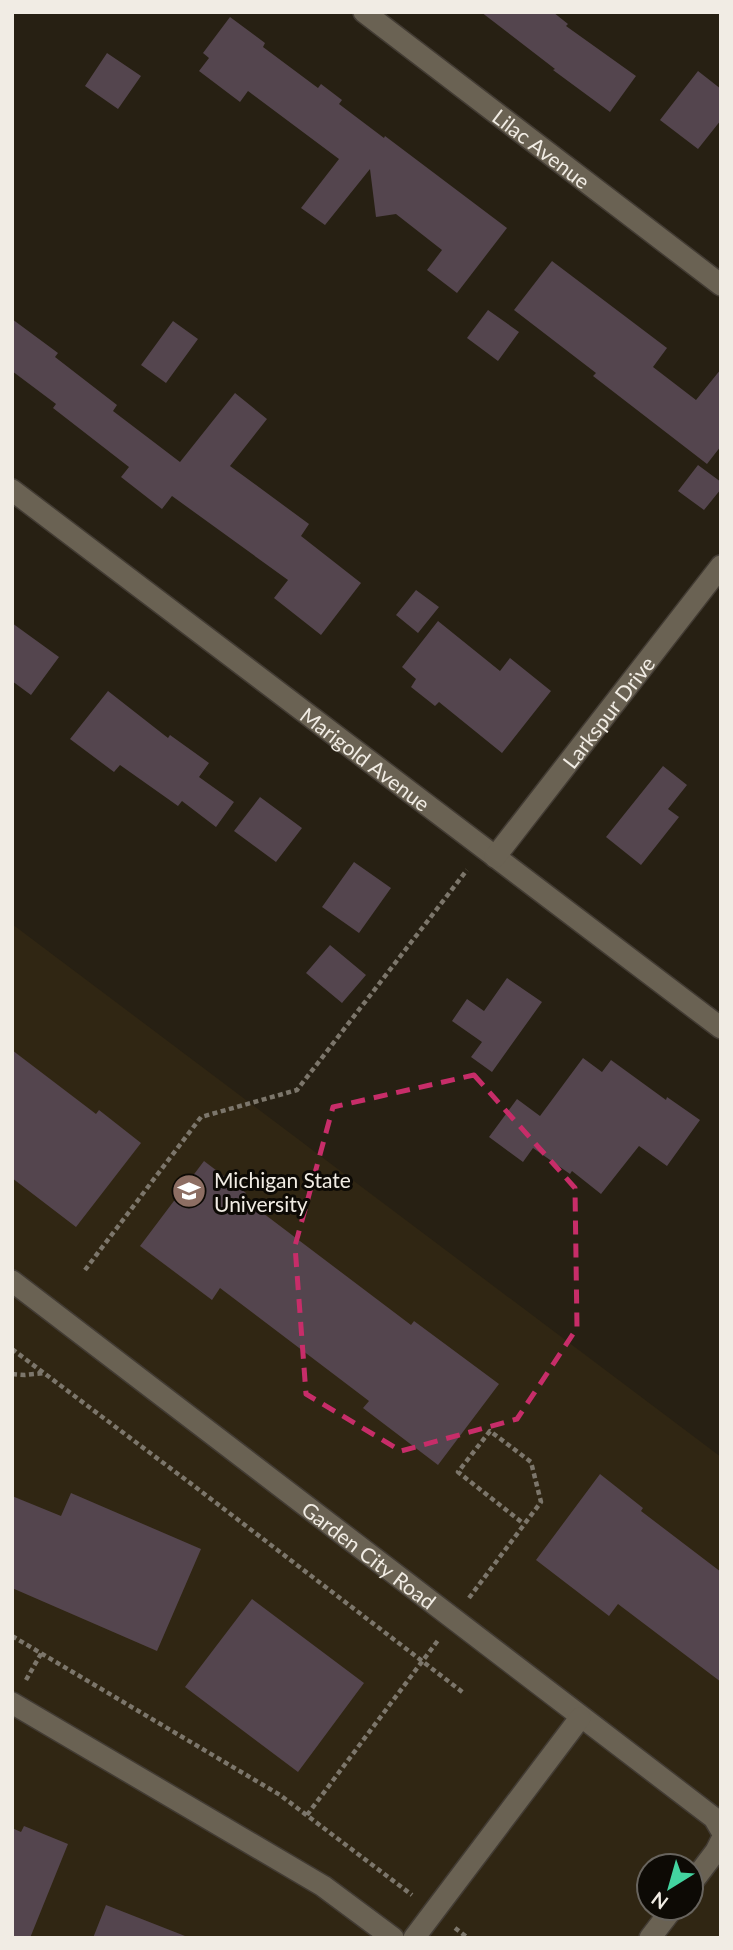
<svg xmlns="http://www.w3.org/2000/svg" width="733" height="1950" viewBox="0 0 733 1950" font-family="Lato,sans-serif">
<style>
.built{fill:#302613;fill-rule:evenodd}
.building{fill:#54454e}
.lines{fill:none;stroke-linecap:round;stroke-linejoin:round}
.minor-casing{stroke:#423b33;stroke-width:24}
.path{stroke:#7c766b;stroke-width:4.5;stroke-dasharray:5 3.5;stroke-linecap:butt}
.minor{stroke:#6a6253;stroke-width:21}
.marked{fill:none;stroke:#c72d69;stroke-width:5;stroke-dasharray:14 9;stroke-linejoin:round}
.labels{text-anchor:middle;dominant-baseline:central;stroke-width:6;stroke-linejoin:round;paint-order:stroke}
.street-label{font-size:21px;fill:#f1ece4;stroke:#0d0a05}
.poi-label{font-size:21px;fill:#f1ece4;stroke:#0d0a05;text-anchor:start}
</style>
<rect width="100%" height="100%" fill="#272013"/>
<path class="built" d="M12,924L721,1457V1938H12ZM649,1866H691V1908H649Z"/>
<path class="building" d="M481,12H553L568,24L566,26L636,76L610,112L553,70L555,69Z
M230,17L265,43L263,47L318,88L321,84L342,100L339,104L384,138L385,136L507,228L457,293L427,270L442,250L396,214L376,217L370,169L325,225L301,208L339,159L248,91L240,102L199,71L209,58L203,53Z
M107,53L141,76L118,109L85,86Z
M698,71L721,89V120L698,149L660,120Z
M552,261L667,348L653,367L696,400L721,369V446L707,464L593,376L596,373L514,310Z
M488,310L519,332L498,361L467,338Z
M12,319L58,353L55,357L117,405L113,411L180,462L235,393L267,419L230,466L309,524L301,536L361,583L321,635L274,598L288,580L172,496L162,509L121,477L129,467L53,408L56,404L12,371Z
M173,321L198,339L166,383L141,365Z
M698,465L721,482V489L704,510L678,491Z
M416,590L439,607L418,633L396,615Z
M438,621L500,671L510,658L551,691L502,753L439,702L435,706L411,687L416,679L402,667Z
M12,623L59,657L31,695L12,681Z
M108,691L168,738L170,735L209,763L199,777L234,802L216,827L182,801L178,806L120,765L114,772L70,739Z
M663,766L687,785L668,809L679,817L641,865L606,837Z
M260,797L302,828L276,862L234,831Z
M354,862L391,888L359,933L322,907Z
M330,945L366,975L342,1003L306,973Z
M507,978L542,1002L492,1072L471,1057L482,1042L452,1021L467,999L484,1011Z
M12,1050L96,1114L99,1110L141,1143L76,1227L12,1178Z
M583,1058L602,1072L611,1060L666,1100L667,1097L700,1120L667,1166L639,1146L601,1194L572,1171L570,1174L533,1148L523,1162L489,1137L517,1099L540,1116Z
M204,1161L246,1193L243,1198L411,1325L414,1321L499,1384L438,1465L363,1408L369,1401L220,1288L212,1300L140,1246Z
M600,1474L643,1508L641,1511L721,1572V1682L618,1604L609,1616L536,1560Z
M71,1493L201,1549L157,1651L12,1588V1496L61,1516Z
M252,1599L364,1683L298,1772L185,1687Z
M24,1826L68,1844L30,1938H12V1828L21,1832Z
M106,1905L185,1936V1938H93Z"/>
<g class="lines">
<g class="minor-casing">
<g id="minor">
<path id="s1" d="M364,12L721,285"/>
<path id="s2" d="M12,490L721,1028"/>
<path id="s3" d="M495,857L721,566"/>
<path id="s4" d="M12,1281L714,1818L721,1830"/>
<path d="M12,1703L323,1886L393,1938"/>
<path d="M691,1884L716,1851L721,1841"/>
<path d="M414,1938L580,1718"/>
<path d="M650,1938L673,1908"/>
</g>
</g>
<path class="path" d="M85,1270L201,1117L297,1090L467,870
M12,1349L194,1486L465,1694
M12,1374L25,1375L44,1373
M469,1598L541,1502L531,1462L490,1431L458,1472L524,1524
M12,1636L280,1795L412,1895
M26,1680L42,1652
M307,1815L439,1639
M455,1928L468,1938"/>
<use href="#minor" class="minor"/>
</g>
<path class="marked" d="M474,1075L575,1188L577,1328L517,1419L401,1451L306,1394L295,1246L333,1107Z"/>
<defs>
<g id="university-disc" transform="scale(1.75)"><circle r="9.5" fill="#8d6e63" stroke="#0d0a05"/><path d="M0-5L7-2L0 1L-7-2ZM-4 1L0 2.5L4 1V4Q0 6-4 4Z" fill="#fff"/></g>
</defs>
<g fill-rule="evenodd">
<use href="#university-disc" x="189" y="1191"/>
</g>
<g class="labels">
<g class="street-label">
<text stroke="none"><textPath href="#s1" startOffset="224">Lilac Avenue</textPath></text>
<text stroke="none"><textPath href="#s3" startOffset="184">Larkspur Drive</textPath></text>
<text stroke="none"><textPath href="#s2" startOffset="444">Marigold Avenue</textPath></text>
<text stroke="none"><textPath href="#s4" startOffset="450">Garden City Road</textPath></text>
</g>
<g class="poi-label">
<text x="214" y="1179">Michigan State<tspan x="214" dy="24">University</tspan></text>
</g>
</g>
<rect width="733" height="1950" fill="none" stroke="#f1ece4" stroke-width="28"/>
<g transform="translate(670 1887) rotate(217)"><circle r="33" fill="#0d0a05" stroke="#68645e" stroke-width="2"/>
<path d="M0-5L12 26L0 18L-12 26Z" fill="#43d4a0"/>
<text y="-10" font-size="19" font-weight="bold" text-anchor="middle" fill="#f1ece4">N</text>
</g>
</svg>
